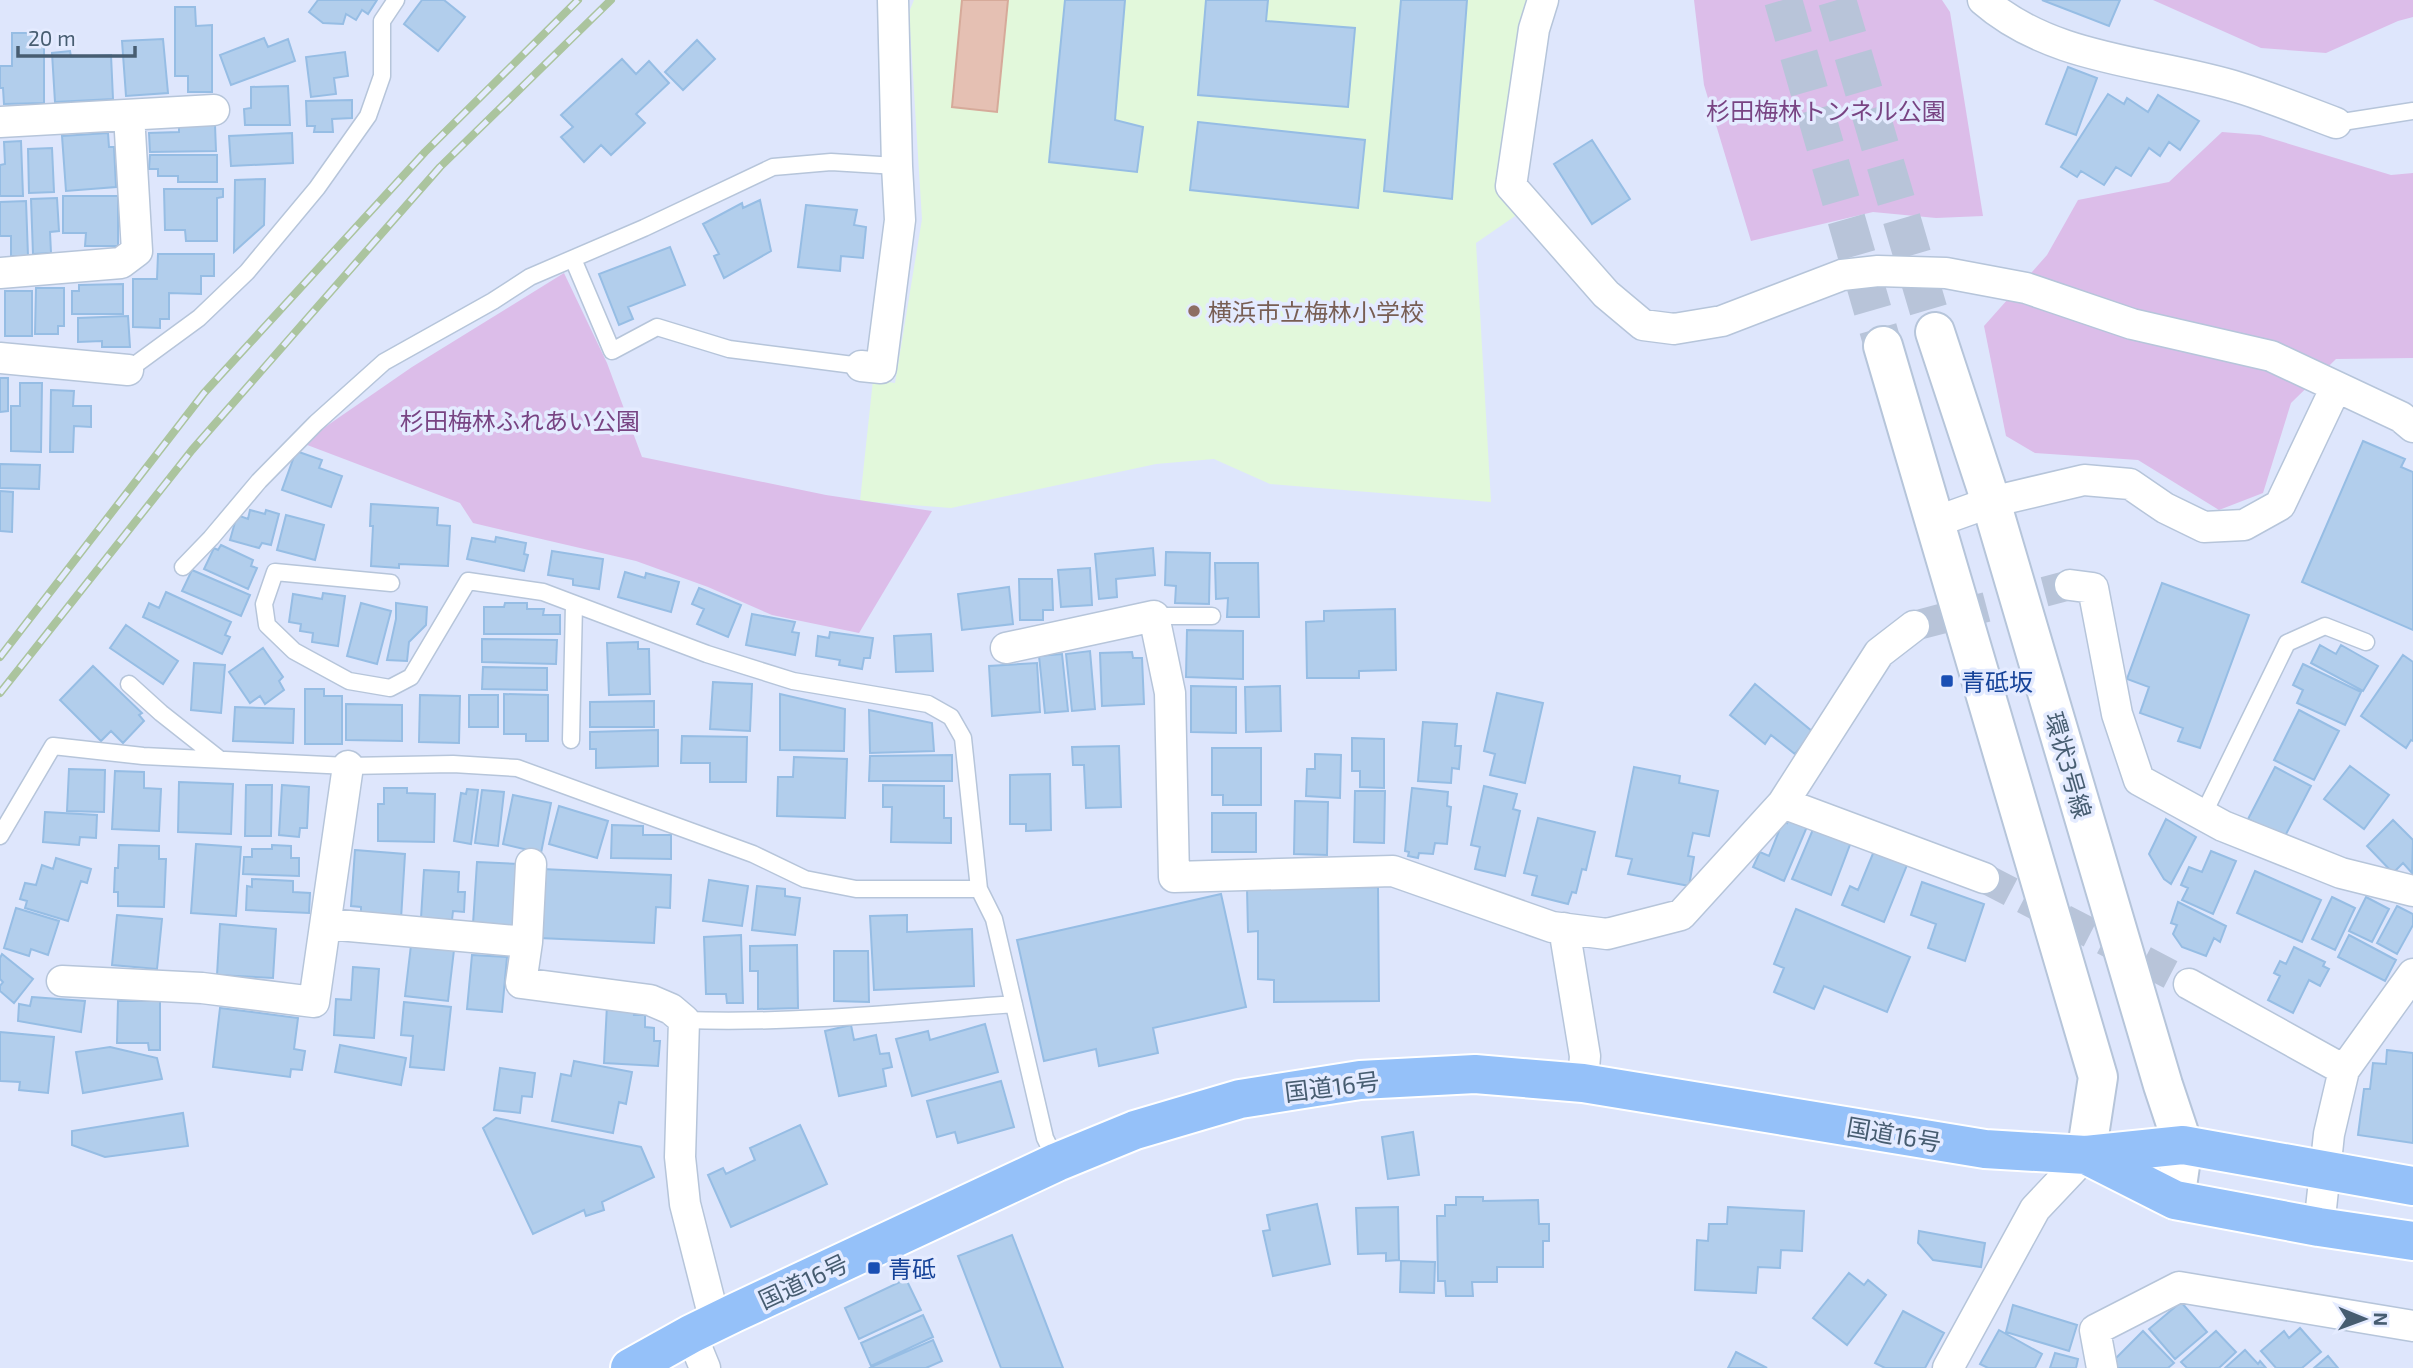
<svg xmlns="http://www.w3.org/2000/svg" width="2413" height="1368" viewBox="0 0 2413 1368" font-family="'Exo 2','Noto Sans JP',sans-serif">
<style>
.education{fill:#e2f8db}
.green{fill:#dcbde9}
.water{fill:#e5c0b3;stroke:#d6aa9a;stroke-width:2}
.building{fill:#b2ceec;stroke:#96bde4;stroke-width:2}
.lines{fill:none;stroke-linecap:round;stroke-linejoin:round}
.minor-tunnel{stroke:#b8c4d9;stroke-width:30;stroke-dasharray:30 15;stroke-linecap:butt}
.tertiary-tunnel{stroke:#b8c4d9;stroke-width:38;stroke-dasharray:38 19;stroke-linecap:butt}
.service-casing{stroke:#b6c5da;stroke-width:19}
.minor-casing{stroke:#b6c5da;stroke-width:33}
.tertiary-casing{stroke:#b6c5da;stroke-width:42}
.trunk-casing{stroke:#fff;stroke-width:42}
.service{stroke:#fff;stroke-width:16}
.minor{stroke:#fff;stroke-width:30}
.tertiary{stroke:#fff;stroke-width:38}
.trunk{stroke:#95c1f9;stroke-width:38}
.rail-casing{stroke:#abc49e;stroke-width:8}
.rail{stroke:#e4ebff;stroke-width:5;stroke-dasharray:16;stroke-linecap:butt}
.education-dot{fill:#8d6e63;stroke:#e4ebff;stroke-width:2.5}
.transit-dot{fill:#1a4fb4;stroke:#e4ebff;stroke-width:2.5}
.labels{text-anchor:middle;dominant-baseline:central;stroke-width:7;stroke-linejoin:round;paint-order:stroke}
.park-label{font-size:24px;fill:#784483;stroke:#e4ebff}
.education-label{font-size:24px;fill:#785e54;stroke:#e4ebff;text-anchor:start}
.transit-label{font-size:24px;fill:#164399;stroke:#e4ebff;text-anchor:start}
.street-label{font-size:24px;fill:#475d71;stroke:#e4ebff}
</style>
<rect width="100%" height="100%" fill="#dee6fc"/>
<path class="education" d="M914,0H1528L1514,52L1506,195L1518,214L1476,243L1491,502L1270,484L1214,459L1156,464L951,508L860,501L873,380L895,383L922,219L909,12Z"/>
<path class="green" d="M1694,0H1942L1950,12L1983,216L1936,218L1873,212L1751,241L1704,85Z
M2153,0H2413V17L2398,21L2326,53L2261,48Z
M2222,132L2260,135L2391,175L2413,173V358L2336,359L2291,403L2263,493L2219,510L2138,460L2035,453L2006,436L1984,326L2047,255L2078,200L2169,182Z
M564,273L607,363L642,457L826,495L932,511L859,633L772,615L708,587L636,561L473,523L460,503L302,443L412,367Z"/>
<path class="water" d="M962,0H1008L997,112L952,107Z"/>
<path class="building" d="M318,0H377L368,14L362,10L356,20L346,14L343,24L323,23L309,12Z
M422,0H444L465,17L438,51L404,24Z
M1065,0H1125L1115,120L1143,127L1137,172L1049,162Z
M1206,0H1268L1266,21L1355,28L1348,107L1198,95Z
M1401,0H1467L1452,199L1384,191Z
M2042,0H2120L2109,26Z
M175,7H195L196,26L212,25V92H188V76H175Z
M12,33H44V103L4,104L3,88H0V66H12Z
M264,38L268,47L288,39L295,61L231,85L220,55Z
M163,39L168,93L126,96L122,41Z
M697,40L715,59L683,90L665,72Z
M70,51L71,57L111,55L113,99L55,102L52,53Z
M345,52L348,76L334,78L336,94L311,97L306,57Z
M622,59L636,74L649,61L669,83L636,114L645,123L611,155L601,145L584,162L561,137L573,127L561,115Z
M2068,67L2097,78L2076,135L2046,124Z
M288,86L290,125H245L244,109L251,108V87Z
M2108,94L2124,104L2127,98L2148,112L2158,95L2199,121L2180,150L2169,142L2160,156L2149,148L2131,176L2116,167L2104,185L2081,171L2077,177L2061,167Z
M352,100V118L332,119L333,132H314L315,126H307L306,101Z
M1198,122L1365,140L1358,208L1190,190Z
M179,125H215L216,151L150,152L149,133L179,132Z
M108,133L109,147H114L116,187L66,191L62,136Z
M292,133L293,163L231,166L229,136Z
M1592,140L1630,199L1592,224L1554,164Z
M21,141L23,196H0V165L5,164L4,142Z
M52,148L54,192L29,193L28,149Z
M150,155H217V182H178V176H158V169H149Z
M265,179L264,225L234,252L235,180Z
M164,189H223V197L217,198V241H186L185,230H165Z
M63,196H118V246H85L86,233H63Z
M57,198L59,231L50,232L51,253L33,254L31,199Z
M760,200L771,251L724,278L714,256L719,254L703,224L742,203L743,208Z
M26,201L28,256H11V236H0V202Z
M806,205L857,210L854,225L866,227L863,258L841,256L840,271L798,267Z
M670,247L685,285L628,307L633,319L619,325L599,274Z
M158,254H214V276H201V294L169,293V319H160V328L133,327V279H157Z
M123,284V314H72V291H79V285Z
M36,288H64V326H58V334H35Z
M5,291H32V336H5Z
M128,316L130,347H102V341L78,342V318Z
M0,378H8V411L0,412Z
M20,383H42L41,452L11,451V406H20Z
M51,390L74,391L73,406H91V427L74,426L73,452H50Z
M2363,441L2405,459L2401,467L2413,472V630L2302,582Z
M296,451L322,460L319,468L342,476L331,507L282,490Z
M0,464L40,465L39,489L0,488Z
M0,491L13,492L12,532L0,531Z
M371,504L438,508L437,525L450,526L448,566L399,564V568L371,566L373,526H370Z
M250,510L265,514L266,510L279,514L271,545L262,543L259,548L230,540L237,515L248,519Z
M286,515L324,525L315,560L277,550Z
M496,537L526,543L524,554L528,555L524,571L467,559L472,538L495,542Z
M221,545L253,560L251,566L257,568L248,589L204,569L214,548L218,550Z
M1153,548L1155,575L1116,579L1117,597L1099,599L1095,554Z
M552,551L603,559L599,589L573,585V579L548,575Z
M1166,552L1210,553L1209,604L1175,603L1176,586L1165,585Z
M1215,563H1258L1259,617H1227L1228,598L1216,599Z
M1090,568L1092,605L1061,607L1058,570Z
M192,570L250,595L241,616L182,591Z
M625,572L645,578L646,573L679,582L671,612L618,597Z
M1019,579H1052L1053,610H1043V620H1020Z
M2162,583L2249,615L2200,748L2178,741L2183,728L2140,713L2149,687L2127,679Z
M1009,587L1013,624L962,630L958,594Z
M699,588L741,605L728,637L697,624L704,609L692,604Z
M166,592L231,622L225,635L230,637L222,654L143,617L149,603L159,608Z
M323,593L345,596L338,646L312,642L313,633L300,631L301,624L289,622L293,594L322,599Z
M361,603L391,611L377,664L347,656Z
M396,603L427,607L426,625L409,642L407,661L387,660L396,619Z
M505,603H527V609H544L543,615H560V634H484V607H504Z
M1395,609L1396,670L1359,671V678H1307L1306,622L1324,621V611Z
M752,614L795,622L792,632L799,633L795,655L746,645Z
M126,625L178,661L163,684L110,648Z
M1187,630L1243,631V679L1186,677Z
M830,632L873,638L870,658H864L862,669L839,665L840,660L816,656L818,636L829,638Z
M931,634L933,671L896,672L894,636Z
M482,639L557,640L556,664L482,662Z
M638,642V649H649L650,694L609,695L607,643Z
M2320,645L2336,654L2341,645L2378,666L2363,691L2311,663Z
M263,648L283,677L279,681L284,690L265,704L260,696L250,703L229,672Z
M1090,651L1095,709L1072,711L1066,654Z
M1132,652L1133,658H1142L1144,704L1102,706L1100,653Z
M1062,654L1068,711L1045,713L1039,656Z
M2403,655L2413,662V741L2411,740L2406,748L2361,716Z
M194,663L225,665L221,713L191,710Z
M1037,663L1040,712L992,716L989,666Z
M2303,664L2361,692L2345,725L2297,703L2303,690L2293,685Z
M93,666L142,713L139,715L144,721L123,743L111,731L101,741L60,700Z
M483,667L547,668V690L482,689Z
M713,682L752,684L750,731L710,729Z
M1755,684L1813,732L1795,754L1771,735L1765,744L1730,715Z
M1191,686L1236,687V733L1191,732Z
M1280,686L1281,731L1246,732L1245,687Z
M305,689H324V696H342V744H305Z
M1497,693L1543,703L1525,783L1490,775L1495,754L1484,751Z
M504,694L548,695V741H526V734H504Z
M780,694L845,709L844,751L780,750Z
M420,695L460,696L459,743L419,742Z
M469,695H498V727H469Z
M654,701V727H590V702Z
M346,704L402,705V741L346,740Z
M235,707L294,709L293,743L233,741Z
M869,710L932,723L934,751L870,753Z
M2299,710L2339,731L2314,780L2274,760Z
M1423,722L1457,724L1455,746H1461L1459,769L1452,768L1451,783L1418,781Z
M658,730V766L596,768V749H590V732Z
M682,736L747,737L746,782H710V763H681Z
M1352,738L1384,739V788L1360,787V771H1352Z
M1119,746L1121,807L1086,808L1084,765H1073L1072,747Z
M1212,748H1261V805H1223V795H1212Z
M1315,754L1341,755L1340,798L1306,796L1307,769H1315Z
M952,755V781H869L870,756Z
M794,757L847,759L845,818L777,816L778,777H793Z
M2350,766L2389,795L2364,829L2324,799Z
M1634,767L1680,776L1679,783L1718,791L1709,836L1693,833L1688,856L1694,857L1689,886L1628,874L1632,859L1616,856Z
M2275,767L2311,786L2284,838L2248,819Z
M69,769L105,770L104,812L67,811Z
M115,771L144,772V788L161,789L159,831L112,829Z
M1050,774L1051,830L1026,831V824H1010V775Z
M179,782L233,784L231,834L178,832Z
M246,785H272L271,836H245Z
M282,785L309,787L307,828H300L299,837L279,835Z
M883,785L944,786V818H951V843L891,842L892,807H883Z
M1484,786L1517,794L1513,809L1520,811L1505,876L1475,869L1480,847L1471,845Z
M384,788H407V793L435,794L434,842L378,841V804H384Z
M1412,788L1448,792L1447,806L1451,807L1447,844L1435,843L1433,854L1419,853L1418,858L1408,856L1409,852L1405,851Z
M467,789L478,790L471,844L454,841L461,793L466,794Z
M482,790L504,792L498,846L475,843Z
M1355,791H1385L1384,843L1354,842Z
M513,795L551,803L541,853L503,844Z
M1295,801L1328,802L1327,855L1294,854Z
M559,806L608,821L597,858L549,844Z
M45,812L97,815L96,838L80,837L79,845L43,842Z
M1212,813H1256V852H1212Z
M1790,815L1809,822L1784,881L1753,867L1760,852L1769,856L1783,821L1787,823Z
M1538,818L1595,832L1586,870L1582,869L1576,893L1572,892L1568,904L1532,895L1537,876L1524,873Z
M2166,819L2196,837L2171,884L2164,879L2149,854Z
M2393,820L2413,840L2412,873L2403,863L2393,873L2367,846Z
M612,825L643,826V835H671V859L611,858Z
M1814,827L1851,842L1831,895L1792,879Z
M196,844L241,847L236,916L191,913Z
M119,845L159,846V859H166L164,907L118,906V892H114L115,868H118Z
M272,845L291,846V858H299V876L243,874L244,857H252V849H272Z
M355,850L405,854L401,919L361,916V907L351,906Z
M1874,851L1907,865L1884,922L1842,905L1850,886L1858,890Z
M2211,851L2236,861L2213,914L2182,900L2188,888L2181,885L2189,867L2202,872Z
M56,858L91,869L87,883L81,881L68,921L25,908L27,901L20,899L25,883L36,885L42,865L53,869Z
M477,862L519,864L516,926L473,924Z
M542,869L671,875L670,908L656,907L654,943L539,938Z
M424,870L459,872L458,892H465L464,912L453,911L452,920L421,918Z
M2255,871L2321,900L2302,942L2237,913Z
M252,879L293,881V892L310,893L309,913L246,910L247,886L252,887Z
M709,880L748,886L742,926L703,921Z
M1922,882L1984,904L1965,961L1928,948L1936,924L1911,915Z
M757,886L785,889V896L800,898L795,935L752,930Z
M1378,887L1379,1001L1274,1002V980L1258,979V931L1248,932L1247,888Z
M1221,894L1246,1007L1153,1028L1158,1053L1099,1066L1096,1049L1044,1061L1017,940Z
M2332,897L2355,908L2335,950L2312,939Z
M2366,897L2389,909L2372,942L2349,931Z
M2178,902L2226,926L2220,942L2214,938L2206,956L2182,947L2173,934L2177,925L2171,923Z
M2397,906L2413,914V925L2397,954L2377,943Z
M16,908L59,921L48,955L31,949L29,956L4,948Z
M1796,909L1910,957L1887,1012L1824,986L1814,1009L1774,992L1784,968L1774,964Z
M117,915L162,919L157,969L112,965Z
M907,915V932L972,929L974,986L874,990L870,916Z
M220,924L276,929L273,978L217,975Z
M741,935L743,1003H727L726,994H706L704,937Z
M2349,935L2396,960L2385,981L2338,957Z
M411,945L454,950L448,1001L405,996Z
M797,945L798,1008L758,1009V971H750V946Z
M2294,947L2325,962L2323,966L2329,969L2320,986L2309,980L2293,1013L2268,1000L2280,976L2274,973L2280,961L2286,964Z
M834,951H868L869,1002L834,1001Z
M2,954L33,979L14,1003L0,991V986L3,982L0,979V958Z
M472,955L507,957L502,1012L467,1009Z
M353,967L379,969L374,1038L334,1035L336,999L351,1000Z
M32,997L85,1001L81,1032L18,1021L19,1004L30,1006Z
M118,1001H160V1050H149L148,1043H117Z
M404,1002L451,1007L444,1070L410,1067L413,1036L401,1035Z
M607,1005L635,1007L634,1015H645V1027L654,1028V1041H660L658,1066L604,1063Z
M220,1008L298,1018L294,1049L305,1051L302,1070L291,1069L290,1077L213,1067Z
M985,1024L998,1072L912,1096L896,1039L928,1031L930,1040Z
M851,1025L854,1040L876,1035L880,1054L889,1053L892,1067L883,1069L886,1086L839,1096L825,1031Z
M0,1032L54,1037L48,1093L19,1090L20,1082L0,1081Z
M340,1045L406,1058L401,1085L335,1072Z
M110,1047L157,1058L162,1079L83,1093L76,1052Z
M2387,1050L2413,1053V1143L2358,1135L2364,1089H2370L2373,1063L2386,1064Z
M574,1061L632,1072L626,1104L619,1102L613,1133L552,1121L561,1074L571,1076Z
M500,1068L535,1073L532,1097L522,1096L520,1113L494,1110Z
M1001,1081L1014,1127L958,1143L955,1132L937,1137L927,1101Z
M183,1113L188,1146L105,1157L72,1145V1131Z
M496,1118L641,1147L654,1177L602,1202L604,1210L586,1216L584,1210L533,1234L483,1128Z
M800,1125L827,1184L731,1227L708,1175L723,1168L726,1174L755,1160L750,1148Z
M1413,1132L1419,1175L1388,1179L1382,1137Z
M1456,1197H1483V1201L1538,1200L1539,1224H1549V1241H1543V1267H1497V1282H1472L1473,1296H1446L1445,1281H1438L1437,1216H1445V1205H1456Z
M1317,1204L1330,1264L1273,1276L1263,1231L1270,1230L1267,1215Z
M1398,1207L1399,1260L1386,1261V1253L1358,1254L1356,1208Z
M1728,1207L1804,1211L1802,1251L1781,1250L1780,1268L1758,1267L1756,1293L1695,1290L1697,1240L1708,1241L1709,1224H1727Z
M1919,1231L1985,1243L1981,1267L1933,1260L1918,1243Z
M1012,1235L1063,1368H1001L958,1256Z
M1401,1261L1435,1262L1434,1293L1400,1292Z
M1849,1273L1864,1285L1868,1280L1886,1295L1847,1345L1813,1318Z
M906,1279L921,1310L859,1339L845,1308Z
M2181,1302L2207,1332L2175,1359L2149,1329Z
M2013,1305L2077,1325L2069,1351L2006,1332Z
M1903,1311L1944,1333L1925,1368H1885L1875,1363Z
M923,1315L933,1337L871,1366L861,1343Z
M2300,1328L2321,1352L2302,1368H2276L2261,1351L2284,1331L2289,1338Z
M1999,1330L2042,1354L2035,1368H1988L1980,1364Z
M2143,1331L2174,1363L2168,1368H2117L2112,1362Z
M2216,1331L2236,1352L2219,1368H2187L2181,1362Z
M933,1340L942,1361L926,1368H869Z
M2245,1350L2258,1364L2260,1361L2266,1368H2225Z
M1736,1352L1767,1368H1728Z
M2055,1353L2078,1359L2076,1368H2050Z
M2328,1356L2338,1368H2314Z"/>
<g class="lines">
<path class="minor-tunnel" d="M1914,626L2070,585
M1984,878L2189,984"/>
<path class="tertiary-tunnel" d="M1783,0L1883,346
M1837,0L1935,332"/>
<g class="service-casing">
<path id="service" d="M2336,123L2413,111
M573,259L612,351L657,327L729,349L861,366
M128,370L199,318L247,272L317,188L368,116L382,76V21L396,0
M183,567L211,538L259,481L316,423L384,362L493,301L530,277L644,228L773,167L831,162L897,166
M391,583L275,572L264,604L267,625L294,651L349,681L390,688L411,677L468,581L543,592L707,654L793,681L928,704L951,717L963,738L979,889L994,919L1045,1138L1057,1162
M1154,616H1212
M129,684L161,713L218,758
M571,740L574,604
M2203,815L2287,643L2325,626L2366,642
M0,836L53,746L143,756L348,766L453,764L517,768L753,854L805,879L856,889H979
M684,1020C794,1024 905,1012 1014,1004"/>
</g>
<g class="minor-casing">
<path id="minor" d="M1543,0L1534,29L1511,186L1606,294L1643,325L1674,329L1722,321L1842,275L1878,271L1946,273L2026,288L2132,324L2271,356L2401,417L2413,427
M1983,0C2054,62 2154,61 2240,88C2272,98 2304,111 2336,123
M0,122L214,110
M0,273L121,263L137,251L129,115
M0,358L128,370
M861,366L881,368L900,220L897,166L893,0
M1935,522L1991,502L2084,480L2130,484L2165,508L2204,527L2244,525L2280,505L2336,387
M2070,585L2093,588L2117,714L2139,780L2223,826L2341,873L2413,891
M1006,648L1154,616L1170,693L1174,877L1393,871L1552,927L1607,934L1681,915L1783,803L1879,653L1914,626
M1783,803L1984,878
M531,864L527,942L521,983L650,1000L671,1009L684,1020L680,1157L685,1204L715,1322
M327,924L527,942
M1564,928L1585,1056L1583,1083
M62,981L202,988L314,1002L348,766
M2189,984L2344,1070L2329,1134L2319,1227
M2344,1070L2413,974
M691,1334L705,1368
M1948,1368L2035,1209L2086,1155
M2102,1368L2095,1330L2179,1287L2413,1326"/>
</g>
<g class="tertiary-casing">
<path id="tertiary" d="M1935,332L1991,502L2163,1085L2183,1145L2175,1200
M1883,346L2098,1077L2086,1155"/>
</g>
<g class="trunk-casing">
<path id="trunk" d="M2086,1155L2175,1200L2319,1227L2413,1241
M630,1368L691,1334L734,1313L1057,1162L1135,1130L1240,1099L1360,1080L1475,1074L1583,1083L1985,1149L2086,1155L2183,1145L2413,1186"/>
</g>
<use href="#service" class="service"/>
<use href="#minor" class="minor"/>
<use href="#tertiary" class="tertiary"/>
<use href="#trunk" class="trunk"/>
<g class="rail-casing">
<path id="rail" d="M0,657L204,393L425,152L578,0
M0,693L192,450L440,167L611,0"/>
</g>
<use href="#rail" class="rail"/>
</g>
<circle class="education-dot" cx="1194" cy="311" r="7"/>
<g class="transit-dot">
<rect x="1940" y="674" width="14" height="14" rx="3.5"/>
<rect x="867" y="1261" width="14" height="14" rx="3.5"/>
</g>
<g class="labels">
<g class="park-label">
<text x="1826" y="110">杉田梅林トンネル公園</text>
<text x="520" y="420">杉田梅林ふれあい公園</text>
</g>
<g class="education-label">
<text x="1208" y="311">横浜市立梅林小学校</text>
</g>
<g class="transit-label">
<text x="1961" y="681">青砥坂</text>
<text x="888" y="1268">青砥</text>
</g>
<g class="street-label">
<text transform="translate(2069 765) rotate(74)">環状3号線</text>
<text transform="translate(1332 1086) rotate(-7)">国道16号</text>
<text transform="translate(1894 1134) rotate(10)">国道16号</text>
<text transform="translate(803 1281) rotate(-25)">国道16号</text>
</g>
</g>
<g transform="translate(2364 1319) rotate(91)" stroke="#e4ebff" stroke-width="5" paint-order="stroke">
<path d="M0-5L12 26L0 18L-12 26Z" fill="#475d71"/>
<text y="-10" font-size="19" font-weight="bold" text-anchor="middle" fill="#475d71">N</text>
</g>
<path d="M18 46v10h117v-10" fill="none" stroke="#475d71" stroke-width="3.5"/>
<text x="28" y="46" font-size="21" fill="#475d71" stroke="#e4ebff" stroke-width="5" paint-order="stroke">20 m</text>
</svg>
